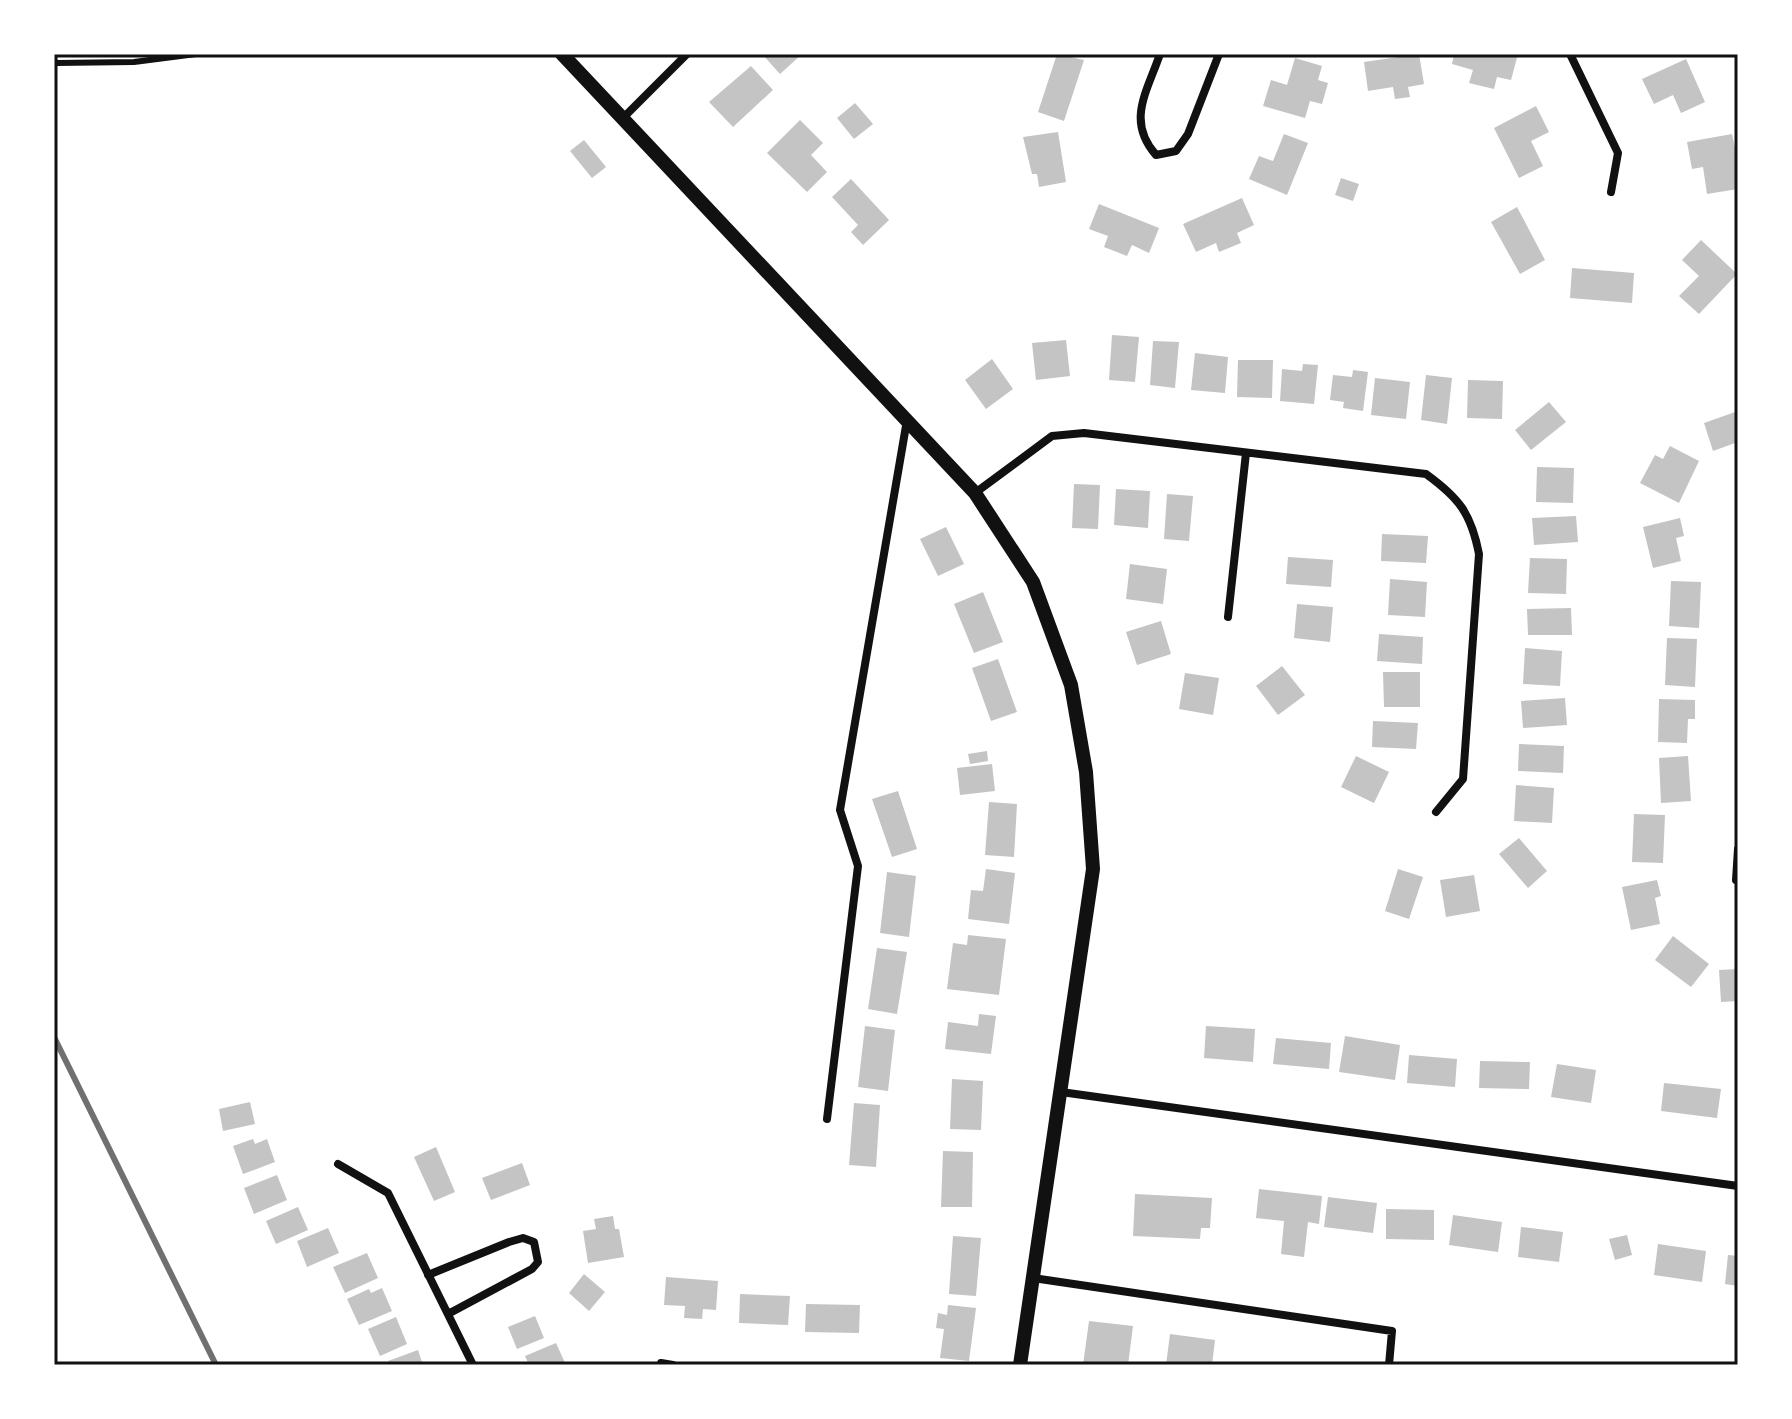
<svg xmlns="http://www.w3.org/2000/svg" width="1792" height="1419" viewBox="0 0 1792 1419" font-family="'Zilla Slab',serif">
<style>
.building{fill:#c4c4c4}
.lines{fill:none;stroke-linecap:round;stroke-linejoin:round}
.service{stroke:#111;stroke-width:6}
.minor{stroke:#111;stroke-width:8}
.tertiary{stroke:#111;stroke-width:14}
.rail{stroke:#707070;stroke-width:6}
.neatline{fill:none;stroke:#111;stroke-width:3}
</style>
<rect width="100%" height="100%" fill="#fff"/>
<path class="building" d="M762,54H802L780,74Z
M1057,54L1084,60L1064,121L1038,112Z
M1419,54L1424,84L1408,87L1410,97L1395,99L1393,87L1368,91L1364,62Z
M1454,54H1518L1511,80L1497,77L1494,89L1469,83L1473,70L1452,64Z
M1295,58L1322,66L1318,80L1328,83L1322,104L1310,101L1305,118L1263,106L1271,80L1287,85Z
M1686,59L1705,102L1681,113L1673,95L1654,104L1642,79Z
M751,66L773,90L733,127L709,102Z
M855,103L873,124L854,139L837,118Z
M1536,106L1549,132L1531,141L1543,166L1519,178L1494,128Z
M800,120L823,143L811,155L827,172L807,192L767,153Z
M1058,132L1066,182L1039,187L1037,174H1032L1023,137Z
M1284,134L1308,143L1287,195L1249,179L1259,156L1273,161Z
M1732,134L1735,148L1738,147V189L1707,194L1703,167L1692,169L1687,142Z
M584,140L606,167L592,178L570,151Z
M1341,178L1359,184L1353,201L1335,195Z
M851,179L889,220L863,245L851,232L858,225L832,197Z
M1242,198L1254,225L1237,233L1241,243L1219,252L1216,243L1196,252L1183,224Z
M1099,204L1159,228L1149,253L1132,245L1127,256L1104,247L1108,236L1089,229Z
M1517,207L1545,260L1520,274L1491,222Z
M1701,240L1737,274L1699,314L1679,296L1699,276L1682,260Z
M1572,268L1634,273L1632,303L1570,298Z
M1112,335L1139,337L1135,382L1109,380Z
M1066,340L1070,376L1036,380L1032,343Z
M1153,341L1179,342L1175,388L1150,385Z
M1195,353L1228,357L1225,393L1191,390Z
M992,359L1013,389L986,409L965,380Z
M1238,360H1273L1272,398L1237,397Z
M1303,364L1318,365L1314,404L1280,401L1282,369L1302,371Z
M1353,370L1368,372L1363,411L1343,408L1344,402L1330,400L1333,375L1352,377Z
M1426,375L1452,378L1447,424L1421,420Z
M1375,378L1410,382L1406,419L1371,415Z
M1468,380L1503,381L1502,419L1467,418Z
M1549,402L1566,422L1531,450L1515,430Z
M1738,411V442L1713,451L1704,423Z
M1670,446L1699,461L1679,503L1640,483L1655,455L1663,459Z
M1537,467L1574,468L1573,503L1536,502Z
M1074,484L1100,485L1098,529L1072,528Z
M1116,489L1150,491L1148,528L1114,525Z
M1167,494L1193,496L1189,541L1164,539Z
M1576,516L1578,542L1534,545L1532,518Z
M1680,518L1684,536L1676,538L1681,561L1653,568L1643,527Z
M946,527L964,564L938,576L920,539Z
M1382,534L1428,536L1426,563L1381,561Z
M1288,557L1333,560L1331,587L1286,584Z
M1530,558L1567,559L1566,594L1528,593Z
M1130,564L1167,569L1163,604L1126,599Z
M1390,579L1427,582L1425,617L1388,615Z
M1671,581L1701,582L1699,628L1669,626Z
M983,592L1003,642L974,653L954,604Z
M1297,604L1333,607L1330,642L1294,638Z
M1571,608L1572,635H1528L1527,609Z
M1161,621L1171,654L1137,665L1126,632Z
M1379,634L1423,637L1422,664L1377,661Z
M1667,638L1697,639L1695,687L1665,685Z
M1525,648L1562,651L1560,686L1523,684Z
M998,659L1017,712L991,721L972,668Z
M1282,666L1305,695L1278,715L1256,686Z
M1383,672H1420V707H1384Z
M1185,673L1219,678L1213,715L1179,709Z
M1565,698L1567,725L1523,728L1521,701Z
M1659,699L1695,700V719H1688L1687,743L1658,742Z
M1373,721L1418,723L1416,749L1372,747Z
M1519,744L1564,746L1563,773L1518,771Z
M987,751L988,761L970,764L968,754Z
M1356,756L1389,772L1374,803L1341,787Z
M1688,756L1691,801L1661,803L1659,758Z
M992,764L995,791L960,795L957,768Z
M1516,785L1554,788L1552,823L1514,821Z
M898,791L917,849L892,857L872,799Z
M989,802L1017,804L1014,857L985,855Z
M1634,814L1665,815L1663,863L1632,862Z
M1519,838L1547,871L1528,888L1499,854Z
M986,869L1015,873L1009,924L968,919L971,890L983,891Z
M1398,869L1423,877L1409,919L1385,911Z
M887,872L916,876L909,937L880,933Z
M1474,875L1480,911L1446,917L1440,880Z
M1657,880L1661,896L1655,898L1660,924L1631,930L1622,887Z
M968,935L1006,939L999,995L947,989L953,943L967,945Z
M1673,936L1709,964L1691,987L1655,960Z
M877,948L907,952L897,1014L868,1009Z
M1738,969V1001L1721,1002L1719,970Z
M979,1014L996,1016L991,1054L945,1049L948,1022L978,1026Z
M865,1026L895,1030L888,1091L858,1087Z
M1206,1026L1255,1029L1253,1062L1204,1058Z
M1345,1036L1400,1045L1395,1080L1339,1072Z
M1276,1038L1331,1043L1329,1069L1273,1064Z
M1409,1055L1457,1059L1455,1087L1407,1083Z
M1480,1061L1530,1062L1529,1089L1479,1088Z
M1557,1064L1596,1070L1591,1103L1551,1097Z
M952,1079L983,1081L981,1130L950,1129Z
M1664,1083L1721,1089L1717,1118L1661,1111Z
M250,1102L255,1124L223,1131L219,1109Z
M854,1103L880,1105L876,1167L849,1165Z
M253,1139L255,1144L267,1139L275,1162L243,1174L233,1146Z
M436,1147L455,1192L434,1201L414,1157Z
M943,1151L973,1152L972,1207H941Z
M522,1163L530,1185L491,1200L482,1178Z
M277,1175L287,1200L254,1214L244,1188Z
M1259,1189L1322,1196L1319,1224L1308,1222L1304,1257L1281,1254L1284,1221L1256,1218Z
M1135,1194L1212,1198L1210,1228H1201L1200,1239L1133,1236Z
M1328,1197L1377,1203L1373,1233L1324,1227Z
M298,1207L308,1230L276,1244L266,1221Z
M1386,1209L1434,1210V1240L1386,1239Z
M1453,1215L1502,1222L1498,1252L1449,1245Z
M613,1216L615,1229H619L624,1257L588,1263L583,1231L596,1229L594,1219Z
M1521,1227L1563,1232L1559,1262L1518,1257Z
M328,1228L339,1253L307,1267L297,1241Z
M1627,1235L1632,1255L1615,1260L1609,1239Z
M953,1236L981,1238L976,1296L949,1294Z
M1658,1244L1706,1251L1702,1282L1654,1275Z
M367,1253L378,1278L345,1293L333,1267Z
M1728,1255L1738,1256V1286L1725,1284Z
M584,1274L605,1292L589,1311L569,1293Z
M666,1277L718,1281L716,1310L703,1309L702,1319L684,1318L685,1306L664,1305Z
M382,1288L392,1311L359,1325L347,1299L369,1289L371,1293Z
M740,1294L790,1296L788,1325L739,1323Z
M806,1304L860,1305L859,1333L805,1332Z
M948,1305L976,1308L969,1361L940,1358L944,1329L936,1328L938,1313L947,1315Z
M535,1316L544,1338L517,1349L508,1327Z
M396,1317L407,1344L380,1356L368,1329Z
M1089,1321L1133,1326L1128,1365H1083Z
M1170,1334L1215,1340L1212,1365H1166Z
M556,1343L566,1365H529L525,1356Z
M418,1350L423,1365H389L388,1361Z"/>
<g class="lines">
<path class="service" d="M54,60L56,63L134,62L196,54"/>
<path class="minor" d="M1160,54C1147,92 1126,121 1156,155L1176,151L1188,134L1219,54
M1570,54L1618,153L1611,192
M623,118L687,54
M975,493L1052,436L1084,433L1426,474C1459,498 1471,513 1479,554L1463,779L1436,812
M1228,617L1246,453
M1736,880L1738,849
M1061,1092L1738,1186
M827,1119L858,866L840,810L907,420
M338,1164L388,1193L473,1365
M428,1275L509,1242L523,1238L534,1242L538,1262L532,1269L448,1314
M1033,1278L1392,1331L1389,1365
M661,1363L673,1365"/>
<path class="tertiary" d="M562,54L975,493L1033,582L1071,685L1086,772L1093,869L1020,1365"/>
<path class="rail" d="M54,1037L216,1365"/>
</g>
<rect width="1792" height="1419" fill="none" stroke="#ffffff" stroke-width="112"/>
<rect x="56" y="56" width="1680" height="1307" class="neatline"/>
</svg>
